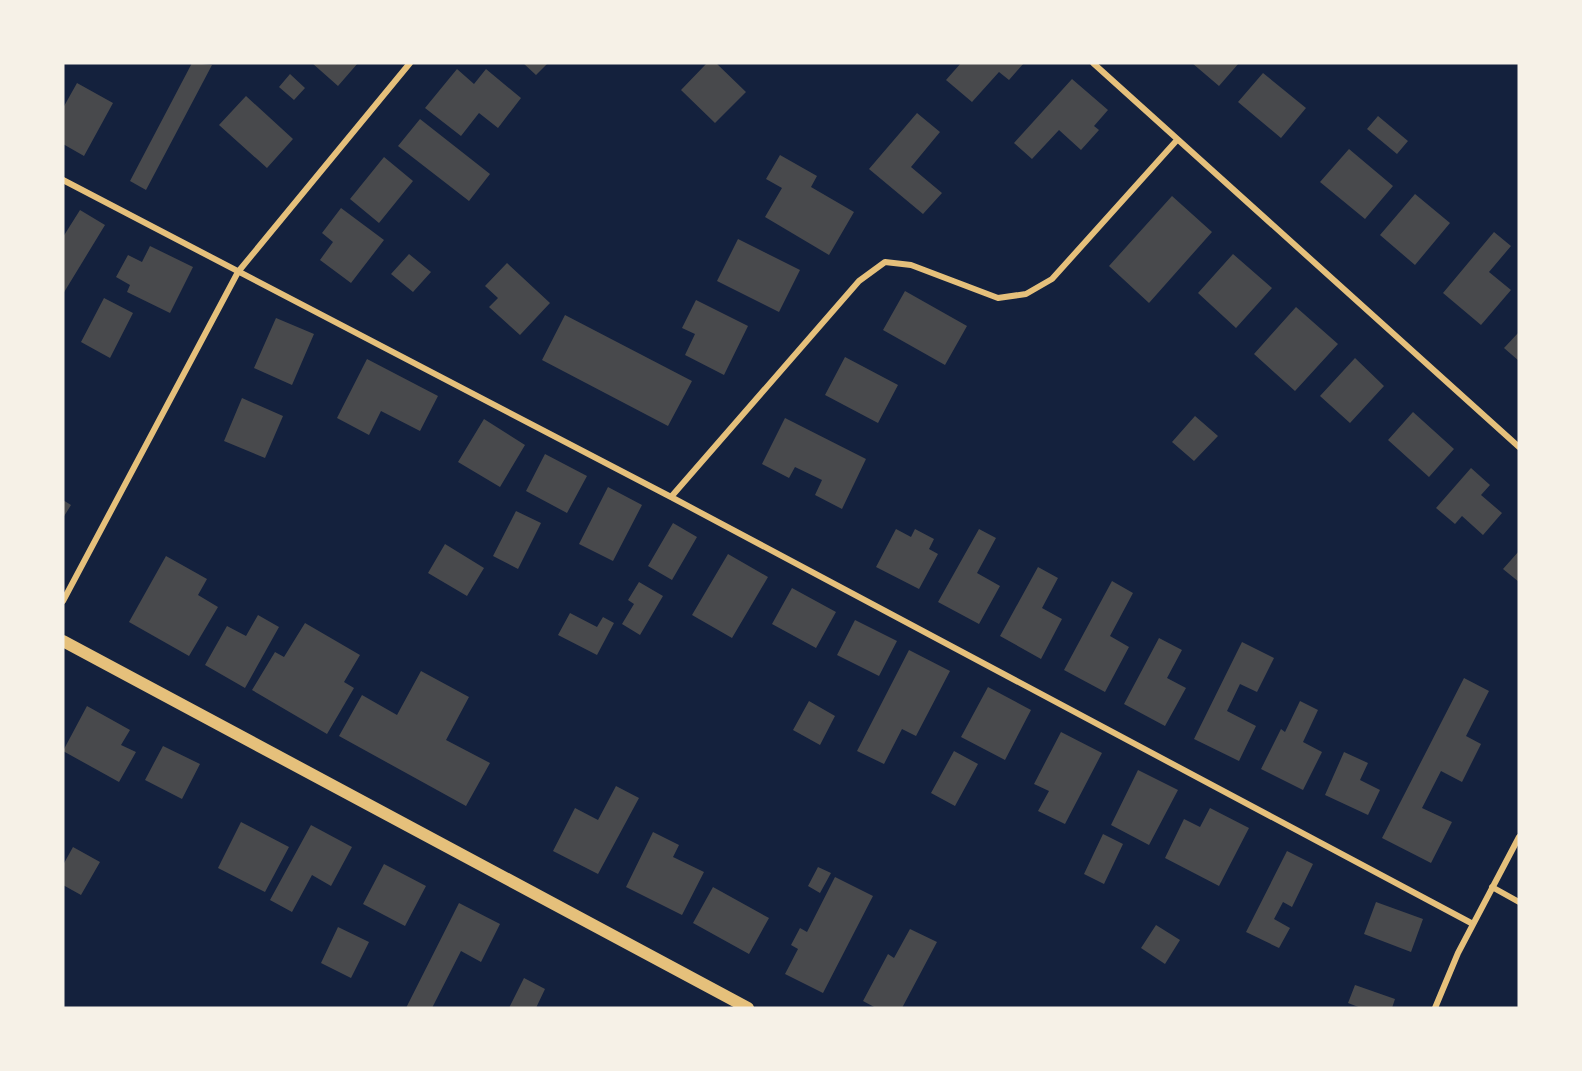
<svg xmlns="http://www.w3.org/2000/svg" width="1582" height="1071" viewBox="0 0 1582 1071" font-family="'Archivo Narrow',sans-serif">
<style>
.building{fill:#48494c}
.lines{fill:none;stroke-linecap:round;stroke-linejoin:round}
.minor{stroke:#e5c07b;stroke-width:6}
.secondary{stroke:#e5c07b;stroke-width:12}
</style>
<rect width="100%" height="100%" fill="#14213d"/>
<path class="building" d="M192,63L212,65L146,190L130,181Z
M312,63H358L338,86Z
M523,63H548L536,75Z
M707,63H716L746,92L715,123L681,90Z
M961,63H1024L1009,80L999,72L972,102L946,80Z
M1192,63H1239L1219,86Z
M457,69L474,84L486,69L521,98L498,128L479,113L461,136L425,108Z
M1263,73L1306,108L1281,138L1238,102Z
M290,74L305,88L294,100L279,87Z
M1072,79L1108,110L1094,126L1099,130L1081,150L1059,130L1032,159L1014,143Z
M77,83L113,103L84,156L63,144V108Z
M246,96L293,139L267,168L219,125Z
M917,113L940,132L911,167L942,193L923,214L869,169Z
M1378,116L1408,141L1397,154L1367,129Z
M420,119L490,174L469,201L398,146Z
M1349,149L1393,186L1365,219L1320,182Z
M780,155L817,176L811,187L854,212L829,255L765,217L782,188L766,179Z
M384,157L413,181L379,223L350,199Z
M1415,194L1450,223L1415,265L1380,235Z
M1172,196L1212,232L1149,303L1109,266Z
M341,208L384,240L351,283L320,260L333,242L322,233Z
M80,210L105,225L63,294V237Z
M1494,232L1511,246L1489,272L1511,290L1481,325L1443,293Z
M738,239L800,270L779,312L717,281Z
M150,246L193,267L170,313L127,292L130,285L116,277L128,255L142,262Z
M409,254L431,272L413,292L391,274Z
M1233,254L1272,288L1236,328L1198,293Z
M507,263L550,303L520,335L489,307L498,298L485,286Z
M905,291L967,326L945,365L883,330Z
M104,298L133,313L110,358L81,342Z
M696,300L748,326L724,375L685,355L695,334L682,328Z
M1296,307L1338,344L1295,391L1254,354Z
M565,315L692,381L668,426L542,360Z
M276,318L314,334L292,385L254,368Z
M1519,332V361L1504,348Z
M845,357L898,385L878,423L825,395Z
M1355,358L1384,386L1350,423L1320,396Z
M367,359L438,396L420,431L381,411L369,435L337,418Z
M242,398L283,416L265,458L224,441Z
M1413,412L1454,449L1429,477L1388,440Z
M1195,416L1218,436L1194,461L1172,442Z
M785,418L866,459L842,509L815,495L822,480L795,467L789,478L762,464Z
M484,419L525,445L500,487L458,462Z
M545,454L587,476L567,513L526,491Z
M1471,468L1490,485L1481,495L1502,513L1483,535L1462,516L1455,524L1436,508Z
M608,487L642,505L613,561L579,544Z
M63,500L71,505L63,518Z
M516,511L541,523L518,569L493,556Z
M673,523L697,537L672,580L648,566Z
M896,529L911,537L915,529L934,539L929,549L938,554L919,589L876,567Z
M979,529L996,538L977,573L1000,586L979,624L938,602Z
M445,544L484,568L467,596L428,573Z
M1519,551V582L1503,569Z
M728,554L768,577L732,638L692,615Z
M166,556L207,579L198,595L218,607L189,656L129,622Z
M1038,567L1058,578L1042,608L1062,619L1041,659L1000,636Z
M1112,581L1133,593L1110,636L1129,647L1105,692L1064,670Z
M639,582L663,596L640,635L622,624L634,604L628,600Z
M792,588L836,612L816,648L772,624Z
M570,613L597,627L603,617L614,623L597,655L558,635Z
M258,615L279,627L245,688L205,665L227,626L246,636Z
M855,620L897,641L879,676L837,655Z
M305,623L360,655L344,682L354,688L327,734L252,690L275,652L284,657Z
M1159,638L1182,650L1167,678L1186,688L1165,726L1124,704Z
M1242,642L1274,658L1257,692L1240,684L1227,711L1256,726L1239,761L1194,739Z
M909,650L950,671L916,736L902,729L884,764L857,751Z
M421,671L469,697L446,740L490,763L466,806L339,736L362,695L397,715Z
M1464,678L1489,691L1466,736L1481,744L1462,782L1441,771L1422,808L1452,822L1431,863L1382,838Z
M988,687L1031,710L1005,760L961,737Z
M809,701L835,716L820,745L793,730Z
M1300,701L1318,710L1303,742L1322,752L1303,790L1261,769L1281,729L1285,732Z
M87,706L130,730L121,745L136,752L119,782L63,751Z
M1061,732L1102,753L1065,824L1038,811L1049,791L1034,784Z
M163,746L200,764L182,799L145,780Z
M954,751L978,764L955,806L931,793Z
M1344,752L1368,763L1360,780L1380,790L1368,815L1325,795Z
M1138,770L1178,790L1149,845L1111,825Z
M616,786L639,798L598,874L553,851L575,808L598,820Z
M1210,808L1249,828L1219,886L1165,858L1184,819L1200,827Z
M241,822L289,847L265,892L218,868Z
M311,825L352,847L331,886L312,875L292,912L270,900Z
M653,832L679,845L673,857L704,872L682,915L626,887Z
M1103,834L1123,844L1104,884L1084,874Z
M73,847L100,862L81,895L63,885V865Z
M1287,851L1313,864L1292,907L1283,902L1274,919L1290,928L1279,948L1246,932Z
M384,864L426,886L405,926L363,904Z
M818,867L831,873L820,893L808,886Z
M835,877L873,896L823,993L785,974L798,949L791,945L800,928L807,932Z
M713,887L769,918L749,954L693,923Z
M1376,902L1423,919L1411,952L1364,934Z
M459,903L500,924L481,962L461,951L432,1008H406Z
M1156,925L1180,940L1165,964L1141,948Z
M338,927L369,942L351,978L321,963Z
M910,929L937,942L902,1008H876L863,1001L888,954L894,958Z
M524,978L545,989L536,1008H509Z
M1355,985L1395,999L1392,1008H1361L1348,1003Z"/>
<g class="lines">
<path class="minor" d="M1093,63L1519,447
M63,180L671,497L1473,924
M671,497L859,281L885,262L911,265L998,298L1026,294L1052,279L1177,140
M63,601L238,272L410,63
M1492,887L1519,902
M1435,1008L1458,953L1519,837"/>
<path class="secondary" d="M63,641L748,1008"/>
</g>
<rect width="1582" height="1071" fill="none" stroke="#f6f1e7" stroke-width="129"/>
</svg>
